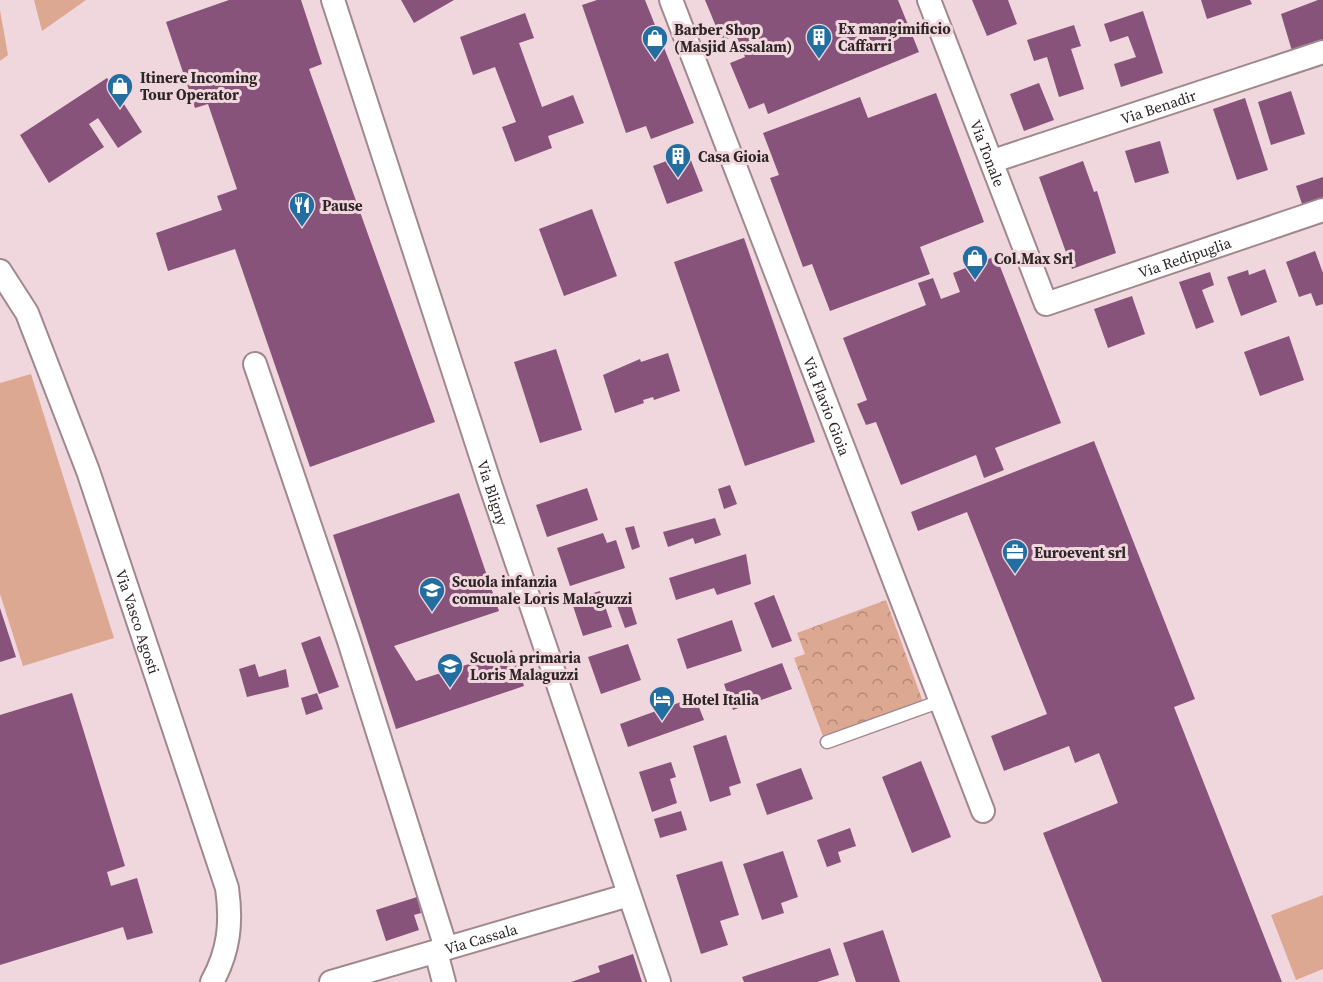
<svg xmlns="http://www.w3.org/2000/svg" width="1323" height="982" viewBox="0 0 1323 982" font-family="'Source Serif 4',serif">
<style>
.green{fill:#dda891}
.park{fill:url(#park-crowns)}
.building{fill:#87537b}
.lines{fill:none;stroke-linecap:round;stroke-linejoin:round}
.lane-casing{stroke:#a1888f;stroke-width:15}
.street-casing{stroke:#a1888f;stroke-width:26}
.lane{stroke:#fff;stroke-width:12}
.street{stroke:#fff;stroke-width:22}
.labels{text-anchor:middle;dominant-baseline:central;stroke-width:6;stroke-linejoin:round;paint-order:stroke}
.poi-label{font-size:15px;font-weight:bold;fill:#2e2527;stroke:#f0d6dd;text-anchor:start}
.street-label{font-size:15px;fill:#2e2527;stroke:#f0d6dd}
</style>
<defs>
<pattern id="park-crowns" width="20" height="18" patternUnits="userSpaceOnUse" patternTransform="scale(1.5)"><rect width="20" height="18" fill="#dda891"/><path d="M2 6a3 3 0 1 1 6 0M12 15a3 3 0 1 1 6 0" fill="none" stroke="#b48976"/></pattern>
</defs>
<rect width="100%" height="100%" fill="#f0d6dd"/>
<path class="green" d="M34,0H86L42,31Z
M0,10L8,55L0,61Z
M31,374L114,638L23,666L0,594V383Z
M1323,895V969L1296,980L1271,915Z"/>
<path class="park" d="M886,600L923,702L824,739L794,658L805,654L797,633Z"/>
<path class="building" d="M229,0H301L322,64L309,69L435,422L310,467L235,249L168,271L156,233L222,210L217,196L237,189L208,104L195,108L166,22Z
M401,0H454L414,23Z
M597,0H645L694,123L651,139L646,126L626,133L582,5Z
M705,0H898L919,52L768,114L764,103L749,109L730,63L745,57L736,35L722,41Z
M972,0H1008L1017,24L987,36Z
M1201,0H1250L1252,4L1207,19Z
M1318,0H1323V41L1292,51L1281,14Z
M1143,11L1163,73L1121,87L1114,64L1136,57L1128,36L1110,42L1104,24Z
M525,13L534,38L519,43L542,107L573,95L584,123L548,136L552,148L515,162L502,127L516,122L495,67L473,75L460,37Z
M1074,25L1081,46L1071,49L1084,89L1059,97L1047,57L1034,61L1027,40Z
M107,78L142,132L118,148L98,118L89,124L104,147L49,183L20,135Z
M1039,83L1054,120L1024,131L1010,94Z
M1291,91L1305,134L1271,145L1258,102Z
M936,93L984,222L920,247L930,274L830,311L812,264L803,267L770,178L779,175L763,133L860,97L868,118Z
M1245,98L1268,170L1237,180L1213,109Z
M1160,141L1169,173L1135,183L1125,151Z
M688,153L703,191L667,204L653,166Z
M1083,161L1094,192L1097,191L1116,253L1072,269L1039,177Z
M1323,177V200L1303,207L1296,186Z
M592,209L617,276L564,296L539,229Z
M744,238L815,442L745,466L674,262Z
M1315,251L1323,273V304L1316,306L1311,293L1299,297L1286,262Z
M996,256L1061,423L995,448L1004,470L984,478L976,455L901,485L876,422L866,425L857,404L867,400L843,338L926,305L918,283L933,278L941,299L960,292L953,273Z
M1265,269L1277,302L1241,316L1227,277L1248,270L1249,275Z
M1210,272L1214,285L1202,290L1214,322L1196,329L1179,282Z
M1132,296L1145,334L1108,348L1094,309Z
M1289,336L1304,380L1260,396L1244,352Z
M556,349L582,430L540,443L514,362Z
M668,353L680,391L654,400L653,397L643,400L644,403L615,413L603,375L640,359L641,362Z
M1094,441L1195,699L1174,707L1282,982H1102L1043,833L1118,803L1099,753L1075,763L1069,746L1004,771L991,736L1047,714L967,512L918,531L911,512Z
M730,485L737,504L724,509L718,489Z
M587,488L598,520L547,537L536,505Z
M459,493L499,611L394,646L416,681L512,650L524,686L396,729L333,535Z
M715,518L721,535L695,544L693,538L668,547L663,532Z
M634,526L640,547L632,550L625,528Z
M603,533L607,543L616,540L625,568L570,586L557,548Z
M746,554L751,584L717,595L714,588L676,600L669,578Z
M600,591L612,627L583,636L571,600Z
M774,595L792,641L772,648L754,603Z
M630,602L637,624L625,628L617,606Z
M0,608L16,657L0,662Z
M732,620L742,651L687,669L677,639Z
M320,636L339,687L319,694L301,643Z
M628,644L641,680L601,694L588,657Z
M782,663L792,689L733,710L724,684Z
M255,664L259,677L286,669L289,687L247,697L239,669Z
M72,693L125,866L107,872L111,886L137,878L153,933L127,940L123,927L0,965V715Z
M317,693L323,709L306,715L301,698Z
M695,697L704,720L628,747L620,724Z
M726,735L741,783L729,787L731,795L710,802L693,746Z
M921,761L951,837L912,853L882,777Z
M671,762L676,777L670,779L677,803L652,812L639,772Z
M801,768L813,799L767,815L756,784Z
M681,811L687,830L660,838L654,819Z
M850,828L856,846L838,852L841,862L827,867L817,840Z
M783,851L798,897L781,903L784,913L762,920L743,864Z
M722,861L739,915L720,921L728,945L701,954L676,875Z
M417,897L421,913L414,915L419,930L386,941L376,910Z
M883,930L900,982H856L843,943Z
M830,948L839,975L817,982H744L742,977Z
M633,954L642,982H571L600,972L598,966Z"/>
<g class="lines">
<g class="lane-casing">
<path id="lane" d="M827,742L941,701"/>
</g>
<g class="street-casing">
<g id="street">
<path id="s1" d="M333,0L491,487L659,982"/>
<path id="s2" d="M671,0L983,811"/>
<path id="s3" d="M929,0L1046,304L1323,210"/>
<path id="s4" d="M993,161L1323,52"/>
<path id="s5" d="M0,271L27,313L88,471L227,888C232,923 229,951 212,982"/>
<path d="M255,364L348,638L446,948"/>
<path d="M436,952L444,982"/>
<path id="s6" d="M331,982L629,895"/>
</g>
</g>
<use href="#lane" class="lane"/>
<use href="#street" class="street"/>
</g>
<defs>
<g id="building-pin" transform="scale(1.35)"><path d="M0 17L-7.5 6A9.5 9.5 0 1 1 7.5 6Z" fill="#236ea1" stroke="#f0d6dd"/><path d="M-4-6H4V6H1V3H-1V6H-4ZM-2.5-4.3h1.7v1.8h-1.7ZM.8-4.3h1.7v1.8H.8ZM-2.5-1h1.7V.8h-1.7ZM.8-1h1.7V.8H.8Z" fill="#fff"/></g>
<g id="shop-pin" transform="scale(1.35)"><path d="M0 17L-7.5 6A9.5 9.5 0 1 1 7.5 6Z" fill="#236ea1" stroke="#f0d6dd"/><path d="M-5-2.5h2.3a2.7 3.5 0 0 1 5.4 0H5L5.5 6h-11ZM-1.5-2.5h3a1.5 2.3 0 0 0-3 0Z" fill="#fff"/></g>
<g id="restaurant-pin" transform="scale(1.35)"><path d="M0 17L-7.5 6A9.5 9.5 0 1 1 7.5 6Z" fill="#236ea1" stroke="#f0d6dd"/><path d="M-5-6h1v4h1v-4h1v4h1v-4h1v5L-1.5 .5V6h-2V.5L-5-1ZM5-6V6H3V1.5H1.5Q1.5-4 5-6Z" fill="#fff"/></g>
<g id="office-pin" transform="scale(1.35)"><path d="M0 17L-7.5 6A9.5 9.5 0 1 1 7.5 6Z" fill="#236ea1" stroke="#f0d6dd"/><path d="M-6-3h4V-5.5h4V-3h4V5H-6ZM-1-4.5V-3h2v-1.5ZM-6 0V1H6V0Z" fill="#fff"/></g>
<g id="school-pin" transform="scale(1.35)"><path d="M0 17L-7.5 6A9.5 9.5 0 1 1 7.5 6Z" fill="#236ea1" stroke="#f0d6dd"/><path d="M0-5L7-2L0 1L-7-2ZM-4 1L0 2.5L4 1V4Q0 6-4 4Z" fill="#fff"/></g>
<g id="hotel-pin" transform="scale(1.35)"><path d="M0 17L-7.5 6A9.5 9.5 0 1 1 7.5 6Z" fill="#236ea1" stroke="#f0d6dd"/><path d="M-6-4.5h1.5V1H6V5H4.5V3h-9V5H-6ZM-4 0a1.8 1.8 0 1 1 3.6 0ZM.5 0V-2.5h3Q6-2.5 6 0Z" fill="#fff"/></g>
</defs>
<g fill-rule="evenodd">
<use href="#building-pin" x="819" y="37"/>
<use href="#shop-pin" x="655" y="38"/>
<use href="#shop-pin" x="120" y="86"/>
<use href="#building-pin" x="678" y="156"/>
<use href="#restaurant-pin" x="302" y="205"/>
<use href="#shop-pin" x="975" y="258"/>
<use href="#office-pin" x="1015" y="552"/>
<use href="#school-pin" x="432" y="590"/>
<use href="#school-pin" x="450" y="666"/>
<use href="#hotel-pin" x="662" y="699"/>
</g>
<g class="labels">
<g class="poi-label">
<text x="838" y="28">Ex mangimificio<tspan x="838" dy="17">Caffarri</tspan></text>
<text x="674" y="29">Barber Shop<tspan x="674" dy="17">(Masjid Assalam)</tspan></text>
<text x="140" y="77">Itinere Incoming<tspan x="140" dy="17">Tour Operator</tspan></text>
<text x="698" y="156">Casa Gioia</text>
<text x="322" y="205">Pause</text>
<text x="994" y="258">Col.Max Srl</text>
<text x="1034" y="552">Euroevent srl</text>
<text x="452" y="581">Scuola infanzia<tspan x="452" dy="17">comunale Loris Malaguzzi</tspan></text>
<text x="470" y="657">Scuola primaria<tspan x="470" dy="17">Loris Malaguzzi</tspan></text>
<text x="682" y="699">Hotel Italia</text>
</g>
<g class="street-label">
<text stroke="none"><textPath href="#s4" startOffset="174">Via Benadir</textPath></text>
<text stroke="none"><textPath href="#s3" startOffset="164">Via Tonale</textPath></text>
<text stroke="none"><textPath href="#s3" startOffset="472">Via Redipuglia</textPath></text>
<text stroke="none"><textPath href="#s2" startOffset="435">Via Flavio Gioia</textPath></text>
<text stroke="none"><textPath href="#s1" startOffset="518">Via Bligny</textPath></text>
<text stroke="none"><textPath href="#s5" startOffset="378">Via Vasco Agosti</textPath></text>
<text stroke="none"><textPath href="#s6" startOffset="156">Via Cassala</textPath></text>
</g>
</g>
</svg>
